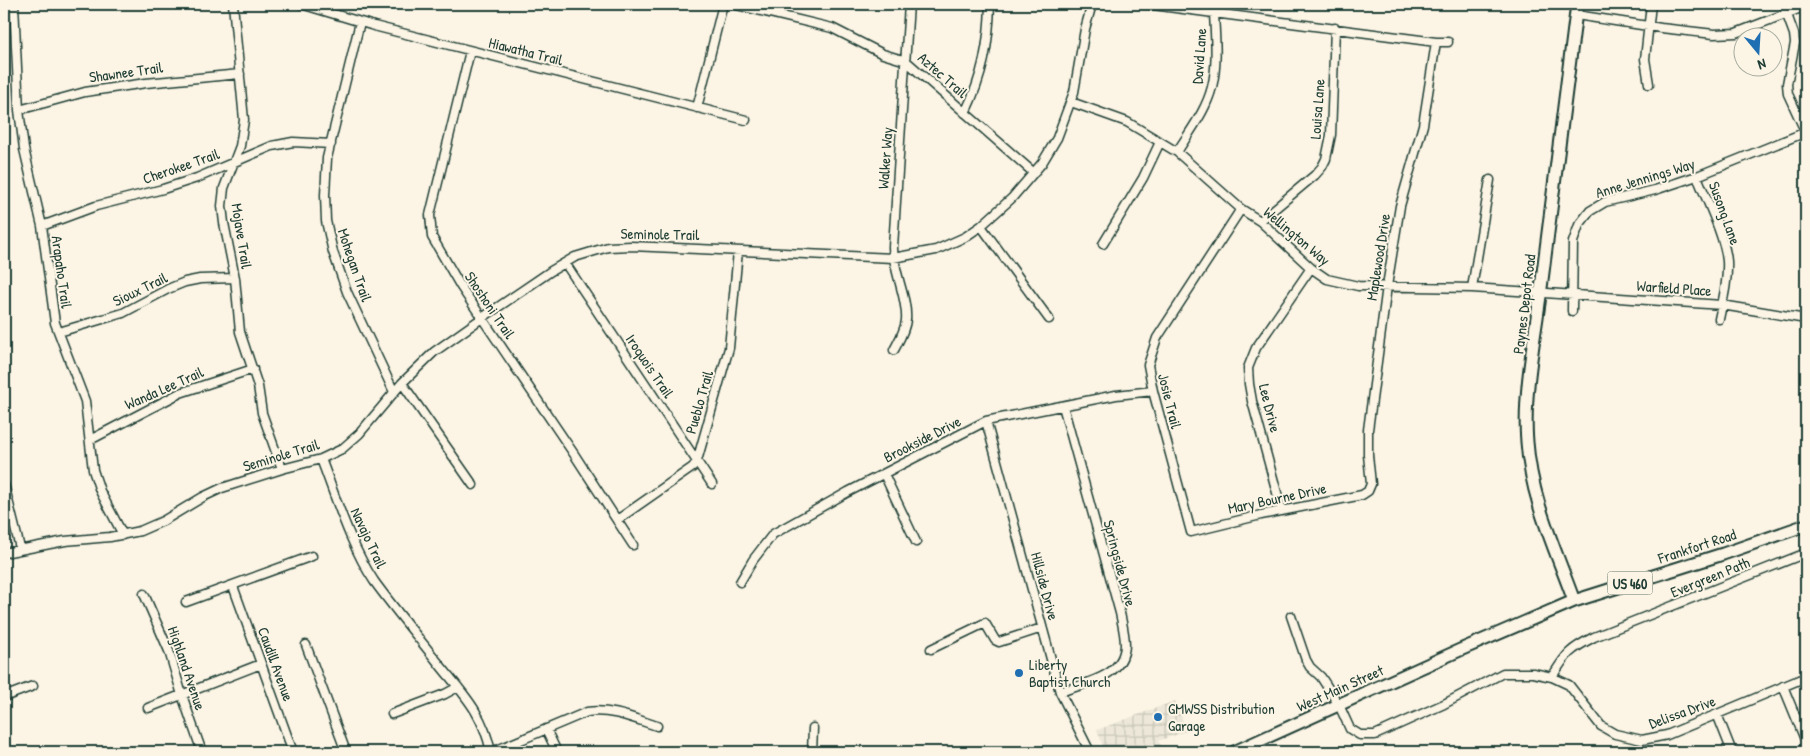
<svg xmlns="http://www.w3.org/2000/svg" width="1810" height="756" viewBox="0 0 1810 756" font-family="'Patrick Hand',sans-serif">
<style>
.industrial{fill:url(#industrial-grid)}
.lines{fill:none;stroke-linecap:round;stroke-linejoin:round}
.street-casing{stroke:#1f3d34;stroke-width:11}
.primary-casing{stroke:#1f3d34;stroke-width:15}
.street{stroke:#fcf5e5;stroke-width:8}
.primary{stroke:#fcf5e5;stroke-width:11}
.poi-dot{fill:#1f6fb2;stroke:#fcf5e5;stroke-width:2}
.labels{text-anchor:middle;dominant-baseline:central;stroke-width:4;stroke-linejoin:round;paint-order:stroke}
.shield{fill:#fcf5e5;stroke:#617469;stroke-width:1}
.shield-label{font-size:14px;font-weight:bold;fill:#1f3d34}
.street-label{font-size:15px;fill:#1f3d34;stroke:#fcf5e5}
.poi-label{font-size:15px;fill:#1f3d34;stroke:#fcf5e5;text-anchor:start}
</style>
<defs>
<pattern id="industrial-grid" width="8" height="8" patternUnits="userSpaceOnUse" patternTransform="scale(1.25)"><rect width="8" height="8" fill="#ece7d8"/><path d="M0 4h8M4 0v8" fill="none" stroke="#cac7ba"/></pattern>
</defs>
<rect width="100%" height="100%" fill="#fcf5e5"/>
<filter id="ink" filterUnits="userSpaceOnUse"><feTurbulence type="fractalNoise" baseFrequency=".02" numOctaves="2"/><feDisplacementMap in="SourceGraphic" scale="10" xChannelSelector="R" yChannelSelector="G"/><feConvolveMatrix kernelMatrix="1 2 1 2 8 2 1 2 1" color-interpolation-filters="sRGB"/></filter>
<g filter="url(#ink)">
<path class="industrial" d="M1175,701L1187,731L1158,741L1162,747L1161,752H1105L1097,730Z"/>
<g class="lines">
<g class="street-casing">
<path id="street" d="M14,4L19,110L24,149L42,226L55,323L85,401L93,470L100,491L123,535
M233,4L244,120L240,146L224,188L222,206L224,223L235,278L240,332L258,386L262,413L282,469
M301,4L374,26L746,120
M732,4L832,28L883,54L906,61L1034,173
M1145,4L1436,42
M1783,4L1794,34L1795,43L1787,84L1788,94L1806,133
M1576,15L1661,28L1714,34L1736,33L1806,6
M360,22L327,158L325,195L326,221L333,252L347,292L394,392
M470,51L430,215L432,237L461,287L574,454L633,545
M1649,84L1645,59L1651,4
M1071,102L1127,122L1177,152L1241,209L1260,221L1311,268L1327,279L1358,286L1472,288L1722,305L1806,319
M697,108L723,4
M19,110L85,92L146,83L240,74
M965,113C983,76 989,44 990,4
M1177,152C1190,131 1206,111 1212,87C1218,63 1215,36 1214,13
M1697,176C1706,199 1725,237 1727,261C1728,280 1723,300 1719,319
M1241,209L1157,338L1148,365L1153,391L1191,532L1261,515L1362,495L1368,491L1371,484L1368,455V430L1387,286L1400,206L1423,125L1436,42H1448
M1260,221L1315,175L1322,167L1326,159L1331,135L1335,28
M42,226L96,206L163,189L197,178L272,146L293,142L331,144
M981,226L1049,319
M1103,244L1143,178L1160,142
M565,263L712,484
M1472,288L1490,180
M1572,311L1573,242L1579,225L1590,211L1605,202L1655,190L1697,176L1806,132
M59,332L123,313L168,289L185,282L200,279L235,278
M894,350C899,340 905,331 906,320C908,298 893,272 893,247L909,4
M402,383L473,485
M986,421L1060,692L1090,752
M90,440L180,393L253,369
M321,459C336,498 351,547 374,581C395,610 418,637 440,665C464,695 483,713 491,752
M884,474L916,542
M4,484L20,548
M1282,511L1252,401L1249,384L1248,368L1256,348L1311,268
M617,520L693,467L697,461L729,348L738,251
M4,553L65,541L110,537L140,531L163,521L203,497L222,488L282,469L321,459L342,449L359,434L402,383L434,352L482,318L551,271L575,257L608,247L631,246L893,258L936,250L965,237L981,226L1012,198L1042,163L1057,138L1074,92L1085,29L1092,4
M740,582L753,560L773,534L848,492L986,421L1116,395L1153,391
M233,586L293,752
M144,594L169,651L182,695L202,752
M186,602L312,556
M1291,616L1306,660L1310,667L1321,677L1339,705L1350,729L1360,735H1375L1444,704L1503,673H1533L1552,677L1569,685L1601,726L1615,734L1642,740L1667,735L1806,677
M306,645L346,752
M931,649L985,623L995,640L999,642L1042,628
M1552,677C1567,653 1569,650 1594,637L1806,553
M1783,686L1806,742
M1060,692C1085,683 1124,677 1125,645C1125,634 1122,623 1120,613L1063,406
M4,697L33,686
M148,708L261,664
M392,714L445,694L458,687
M1717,714L1732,752
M546,729L557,752
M492,752L587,712C610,708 635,719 657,726
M812,752L813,728"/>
</g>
<g class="primary-casing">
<path id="primary" d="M1574,601C1555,548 1531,499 1527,442C1523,397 1534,342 1540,296C1552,198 1565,101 1577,4
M1234,752L1460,650L1574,601L1723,554L1806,525"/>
</g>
<use href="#street" class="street"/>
<use href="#primary" class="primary"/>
</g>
</g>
<g class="poi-dot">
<circle cx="1019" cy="673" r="5"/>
<circle cx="1158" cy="717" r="5"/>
</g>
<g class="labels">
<rect class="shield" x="1607.5" y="571.5" width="45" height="23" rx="4"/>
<g class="shield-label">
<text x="1630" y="583">US 460</text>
</g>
<g class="street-label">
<text transform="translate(526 51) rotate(14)">Hiawatha Trail</text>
<text transform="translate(1199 56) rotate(-86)">David Lane</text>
<text transform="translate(126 72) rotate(-8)">Shawnee Trail</text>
<text transform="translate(943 75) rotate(41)">Aztec Trail</text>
<text transform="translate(1317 109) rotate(-86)">Louisa Lane</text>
<text transform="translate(885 158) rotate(-86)">Walker Way</text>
<text transform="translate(181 166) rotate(-19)">Cherokee Trail</text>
<text transform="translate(1645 178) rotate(-17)">Anne Jennings Way</text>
<text transform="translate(1725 213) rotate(70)">Susong Lane</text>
<text transform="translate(660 234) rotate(1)">Seminole Trail</text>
<text transform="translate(242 236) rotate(81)">Mojave Trail</text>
<text transform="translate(1297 236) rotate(40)">Wellington Way</text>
<text transform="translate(1378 257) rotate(-81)">Maplewood Drive</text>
<text transform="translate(355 265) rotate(71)">Mohegan Trail</text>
<text transform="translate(62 272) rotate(82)">Arapaho Trail</text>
<text transform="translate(1674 288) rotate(4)">Warfield Place</text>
<text transform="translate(140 289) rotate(-26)">Sioux Trail</text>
<text transform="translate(1524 304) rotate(-83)">Paynes Depot Road</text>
<text transform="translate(490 305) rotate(56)">Shoshoni Trail</text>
<text transform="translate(650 366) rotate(56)">Iroquois Trail</text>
<text transform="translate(164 388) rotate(-24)">Wanda Lee Trail</text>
<text transform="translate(1170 401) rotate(76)">Josie Trail</text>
<text transform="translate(699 402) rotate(-74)">Pueblo Trail</text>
<text transform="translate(1270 408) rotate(76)">Lee Drive</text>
<text transform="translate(922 439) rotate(-27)">Brookside Drive</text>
<text transform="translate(281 455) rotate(-17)">Seminole Trail</text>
<text transform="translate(1277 498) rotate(-12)">Mary Bourne Drive</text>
<text transform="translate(369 538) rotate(65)">Navajo Trail</text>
<text transform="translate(1697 546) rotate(-18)">Frankfort Road</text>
<text transform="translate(1120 563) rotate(75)">Springside Drive</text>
<text transform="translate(1710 577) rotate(-22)">Evergreen Path</text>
<text transform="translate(1045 586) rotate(75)">Hillside Drive</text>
<text transform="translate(276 664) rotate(70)">Caudill Avenue</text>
<text transform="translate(187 668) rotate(71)">Highland Avenue</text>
<text transform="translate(1340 688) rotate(-24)">West Main Street</text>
<text transform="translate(1682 712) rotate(-20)">Delissa Drive</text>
</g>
<g class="poi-label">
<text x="1029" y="664">Liberty<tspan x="1029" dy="17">Baptist Church</tspan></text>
<text x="1168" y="708">GMWSS Distribution<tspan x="1168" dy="17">Garage</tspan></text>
</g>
</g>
<rect width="1810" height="756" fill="none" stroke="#fcf5e5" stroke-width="20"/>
<rect x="10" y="10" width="1790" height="736" fill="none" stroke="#1f3d34" stroke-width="2" filter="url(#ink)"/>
<g transform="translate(1758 52) rotate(162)"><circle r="24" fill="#fcf5e5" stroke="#a4ab9e"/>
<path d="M0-4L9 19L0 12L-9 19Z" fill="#1f6fb2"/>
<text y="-8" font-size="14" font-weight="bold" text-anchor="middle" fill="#1f3d34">N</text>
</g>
</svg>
